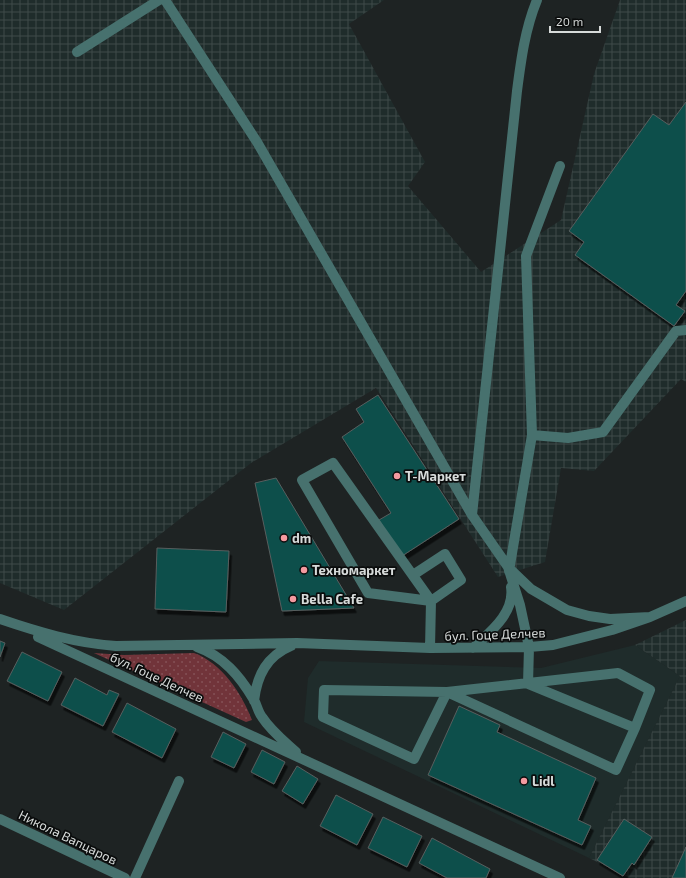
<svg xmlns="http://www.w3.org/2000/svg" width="686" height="878" viewBox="0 0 686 878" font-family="'Exo 2',sans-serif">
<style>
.built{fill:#1f2c2b}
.industrial{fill:url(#industrial-grid)}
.grass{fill:url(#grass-dots)}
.building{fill:#0b504c;stroke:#585e5e;filter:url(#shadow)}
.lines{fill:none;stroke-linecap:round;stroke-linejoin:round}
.minor{stroke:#47716e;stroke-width:10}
.poi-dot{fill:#f49aa0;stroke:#0a0c0c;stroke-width:1.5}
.labels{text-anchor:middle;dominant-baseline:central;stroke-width:3.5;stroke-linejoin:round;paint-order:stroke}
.poi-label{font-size:13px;font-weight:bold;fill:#d7dbda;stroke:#0a0c0c;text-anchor:start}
.street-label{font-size:13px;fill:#d7dbda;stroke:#0a0c0c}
</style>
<defs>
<pattern id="industrial-grid" width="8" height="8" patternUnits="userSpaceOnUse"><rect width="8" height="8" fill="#1f2c2b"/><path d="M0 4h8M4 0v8" fill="none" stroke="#3f4a49"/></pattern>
<pattern id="grass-dots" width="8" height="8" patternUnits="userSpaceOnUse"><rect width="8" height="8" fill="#71343a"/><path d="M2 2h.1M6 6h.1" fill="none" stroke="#845156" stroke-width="1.8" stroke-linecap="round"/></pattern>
<filter id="shadow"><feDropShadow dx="2.5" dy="4.5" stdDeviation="0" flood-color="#0009"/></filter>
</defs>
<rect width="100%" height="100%" fill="#1e2323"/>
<path class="built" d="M635,645L680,676L589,858L304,722L308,678L319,661L541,668Z"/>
<path class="industrial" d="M0,0H384L349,24L425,162L408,186L481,272L561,220L594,74L620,0H686V382L681,379L594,471L561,468L545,562L498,577L376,388L251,463L64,610L0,583Z
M686,620V878H630L589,858L680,676L635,645Z"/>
<path class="grass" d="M94,653L124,655L194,653C222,663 242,694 252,720L246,722Z"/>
<path class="building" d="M686,102V291L676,305L685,311L674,326L575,255L584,242L569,231L653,114L669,125Z
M378,395L459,519L402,556L379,520L391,513L342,437L364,422L356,409Z
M276,478L354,608L282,611L255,483Z
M157,548L229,551L226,612L155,609Z
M0,641L5,643L0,657Z
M22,652L62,672L48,701L7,681Z
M75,678L107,695L109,690L119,694L103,726L61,705Z
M127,703L176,729L162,758L112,732Z
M459,706L500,725L497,732L596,778L578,820L591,826L582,845L428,775Z
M223,732L246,744L234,768L211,757Z
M262,750L285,762L274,784L251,772Z
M297,766L318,779L303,804L282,791Z
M336,795L373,814L357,845L320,826Z
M383,817L422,836L407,867L368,848Z
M624,819L652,837L634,865L632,863L623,876L597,860Z
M432,838L490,869L486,878H447L419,863Z
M686,847V878H672Z"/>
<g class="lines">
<path class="minor" d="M165,0L257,142L472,515L508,567L531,589L567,610L589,616L610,619L650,617
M77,52L159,0
M560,166L526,256L532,435L568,438L603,432L676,331L686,330
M472,515L517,91C521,60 525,29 537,0
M508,567L520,605L529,647L528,684L635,728L616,770L447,692L324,690L323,717L414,759L447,692L618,673L650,690L635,728
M509,571L532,435
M413,575L445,554L461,580L431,601L368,593L302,480L333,463L431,601L430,648
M0,619C38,632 75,643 116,646L297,643L430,648L529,647L553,645L612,630L650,617L686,601
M38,637L560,878
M197,647C223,656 240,676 254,700C257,705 258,712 262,717C271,731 284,741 296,752
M473,648C490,632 515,613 511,587
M254,701C257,675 267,656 291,646
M0,819L125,878
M135,878L179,781"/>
</g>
<g class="poi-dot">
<circle cx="397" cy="476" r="4"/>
<circle cx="284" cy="538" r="4"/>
<circle cx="304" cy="570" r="4"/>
<circle cx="293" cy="599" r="4"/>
<circle cx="524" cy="781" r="4"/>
</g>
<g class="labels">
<g class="poi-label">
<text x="405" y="476">Т-Маркет</text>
<text x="292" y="538">dm</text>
<text x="312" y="570">Техномаркет</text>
<text x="301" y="599">Bella Cafe</text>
<text x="532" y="781">Lidl</text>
</g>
<g class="street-label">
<text transform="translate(495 634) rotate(-2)">бул. Гоце Делчев</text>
<text transform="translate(157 677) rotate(25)">бул. Гоце Делчев</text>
<text transform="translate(68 837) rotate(26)">Никола Вапцаров</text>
</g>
</g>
<path d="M550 26v6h50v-6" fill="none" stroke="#d7dbda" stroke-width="2"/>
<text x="556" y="26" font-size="12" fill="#d7dbda" stroke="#0a0c0c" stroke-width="3" paint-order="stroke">20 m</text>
</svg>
